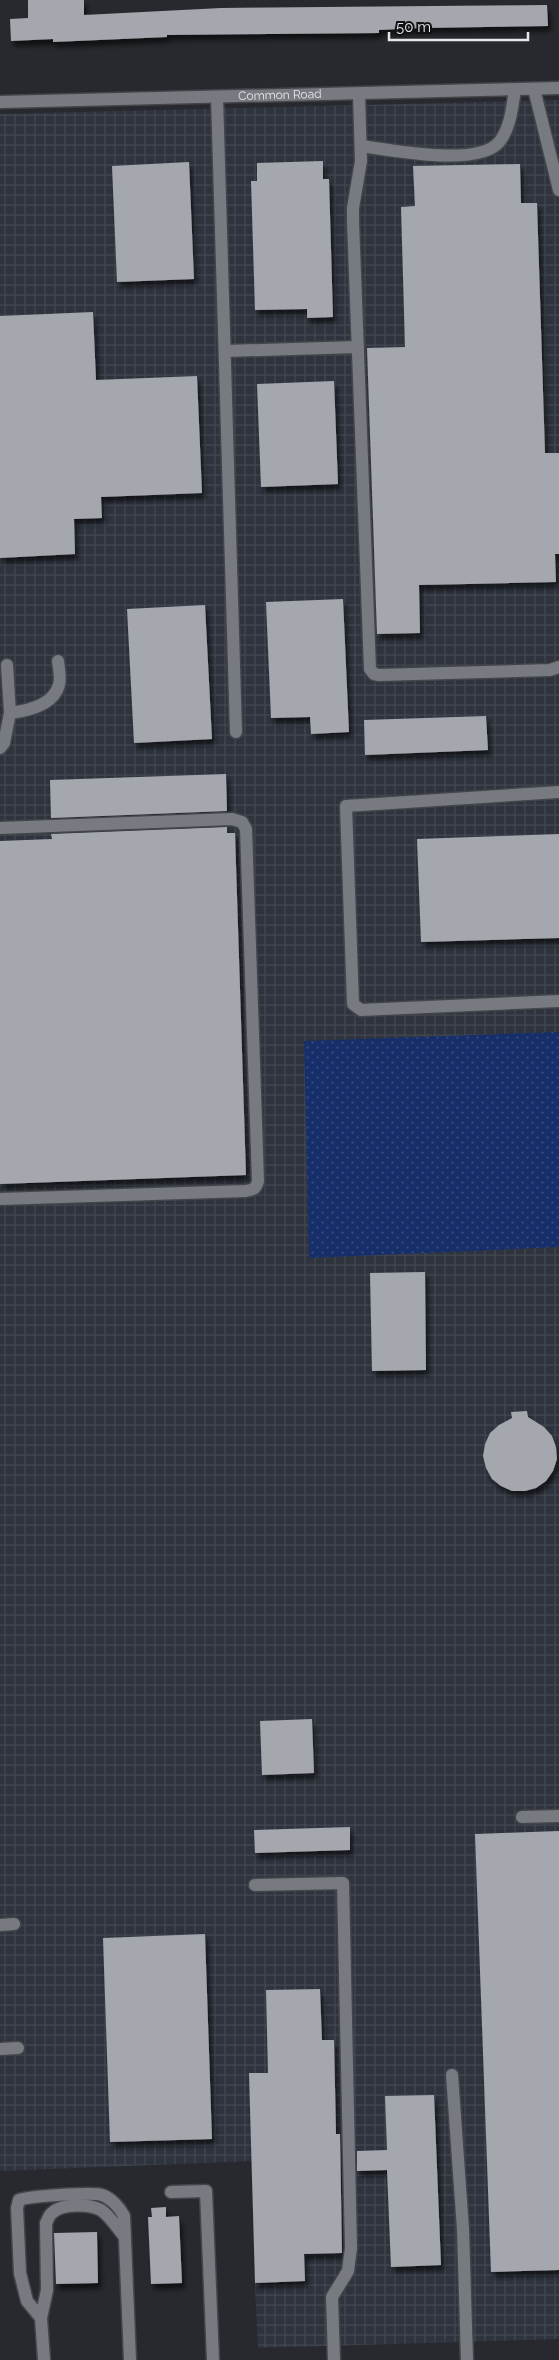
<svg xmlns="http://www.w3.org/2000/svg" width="559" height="2360" viewBox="0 0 559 2360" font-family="Raleway,sans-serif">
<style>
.industrial{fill:url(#industrial-grid)}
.grass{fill:url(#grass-dots)}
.building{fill:#a4a7ad;filter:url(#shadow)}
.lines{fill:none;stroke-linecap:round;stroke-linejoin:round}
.minor-casing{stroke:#434549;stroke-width:15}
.minor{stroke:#777a80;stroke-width:12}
.labels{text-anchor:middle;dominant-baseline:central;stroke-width:5;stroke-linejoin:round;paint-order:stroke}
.street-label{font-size:12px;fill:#e6e7eb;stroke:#111214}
</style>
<defs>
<pattern id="industrial-grid" width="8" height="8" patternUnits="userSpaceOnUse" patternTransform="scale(1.25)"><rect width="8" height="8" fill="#2e333d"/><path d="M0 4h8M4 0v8" fill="none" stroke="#424750"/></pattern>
<pattern id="grass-dots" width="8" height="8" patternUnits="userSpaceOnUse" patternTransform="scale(1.25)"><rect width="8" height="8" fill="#162f6b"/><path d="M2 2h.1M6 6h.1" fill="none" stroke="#384d80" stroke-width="1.8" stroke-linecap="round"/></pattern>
<filter id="shadow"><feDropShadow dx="3" dy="5.5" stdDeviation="2.5" flood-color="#0009"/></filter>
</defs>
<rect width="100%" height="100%" fill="#27292e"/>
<path class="industrial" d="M559,100V2339L258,2348L255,2283L254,2161L0,2171V114Z"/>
<path class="grass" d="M559,1032V1247L309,1258L304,1041Z"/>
<path class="building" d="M28,0H84V15L221,8L547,5L548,26L421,28L379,30V33L167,35V37L53,42V39L11,41L10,19L28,18Z
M323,161V179H329L333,317L307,318V309L255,310L251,181H257V163Z
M189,162L194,279L117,282L112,166Z
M520,164L521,203H537L545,453H559V554H555L556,582L419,585L420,633L377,634L367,348L405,347L401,207L415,206L413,166Z
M93,312L96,380L197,376L202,493L101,497L102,518L74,519L75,554L0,558V316Z
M334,381L338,484L261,487L257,384Z
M343,599L349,732L311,734L310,717L271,718L266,602Z
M205,605L212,739L134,743L127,609Z
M486,716L488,750L365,755L364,720Z
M226,774L227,811L51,818L50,780Z
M227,827V833H235L246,1175L0,1184V841L52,839L51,834Z
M559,834V938L421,942L417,839Z
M425,1272L426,1370L372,1371L370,1273Z
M527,1411L528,1417L544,1427L552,1436L556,1447L557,1459L553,1471L546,1481L536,1488L525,1491H512L501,1486L492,1479L486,1468L483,1456L485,1444L490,1433L499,1425L512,1418L511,1412Z
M312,1719L314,1773L262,1775L260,1721Z
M350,1827V1850L255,1853L254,1830Z
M559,1831V2270L491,2272L475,1834Z
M205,1934L212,2139L110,2142L103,1938Z
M320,1989L322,2040H334L336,2134H340L342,2253L304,2254L305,2281L255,2283L249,2073H268L266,1990Z
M434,2095L441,2265L391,2267L387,2170L357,2171V2151L387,2150L385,2096Z
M166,2207V2217L179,2216L182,2283L151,2284L148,2217H152L151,2208Z
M97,2232L98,2283L56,2284L54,2233Z"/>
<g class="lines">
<g class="minor-casing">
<g id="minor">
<path d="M534,89L559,190"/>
<path d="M359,94L361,161L353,208V221L370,669L374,674L379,675L550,670L559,667"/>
<path d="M217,97L236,732"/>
<path id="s1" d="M0,102L559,88"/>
<path d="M361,146C392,150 480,168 500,141C511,126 512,107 515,90"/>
<path d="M225,351L358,347"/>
<path d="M7,665L10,713"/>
<path d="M0,748L4,743L10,713C27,711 53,706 59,685C61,679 59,668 58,661"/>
<path d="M559,792L346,806L353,1004L361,1010L559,1001"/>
<path d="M0,828L232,819L242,822L246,829L258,1181C256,1189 253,1190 245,1191L0,1199"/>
<path d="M522,1817L559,1816"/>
<path d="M255,1885L343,1883L351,2248L348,2271L332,2297L334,2360"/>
<path d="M0,1925L14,1924"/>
<path d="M0,2049L18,2048"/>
<path d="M452,2075L463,2229L467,2360"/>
<path d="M171,2192L206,2191L213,2360"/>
<path d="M41,2318L47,2290L46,2223C48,2220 49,2215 52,2213C62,2203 90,2204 101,2210C110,2216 118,2229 125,2237"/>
<path d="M44,2360L41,2318L27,2301L20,2273L17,2208L19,2200C29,2196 93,2192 102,2195C111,2198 120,2208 124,2216L130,2360"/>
</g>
</g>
<use href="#minor" class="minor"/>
</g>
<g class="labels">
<g class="street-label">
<text stroke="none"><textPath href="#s1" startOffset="280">Common Road</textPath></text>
</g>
</g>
<path d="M389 32v8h139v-8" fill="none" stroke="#e6e7eb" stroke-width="2.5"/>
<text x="396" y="32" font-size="15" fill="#e6e7eb" stroke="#111214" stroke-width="4" paint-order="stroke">50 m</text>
</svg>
